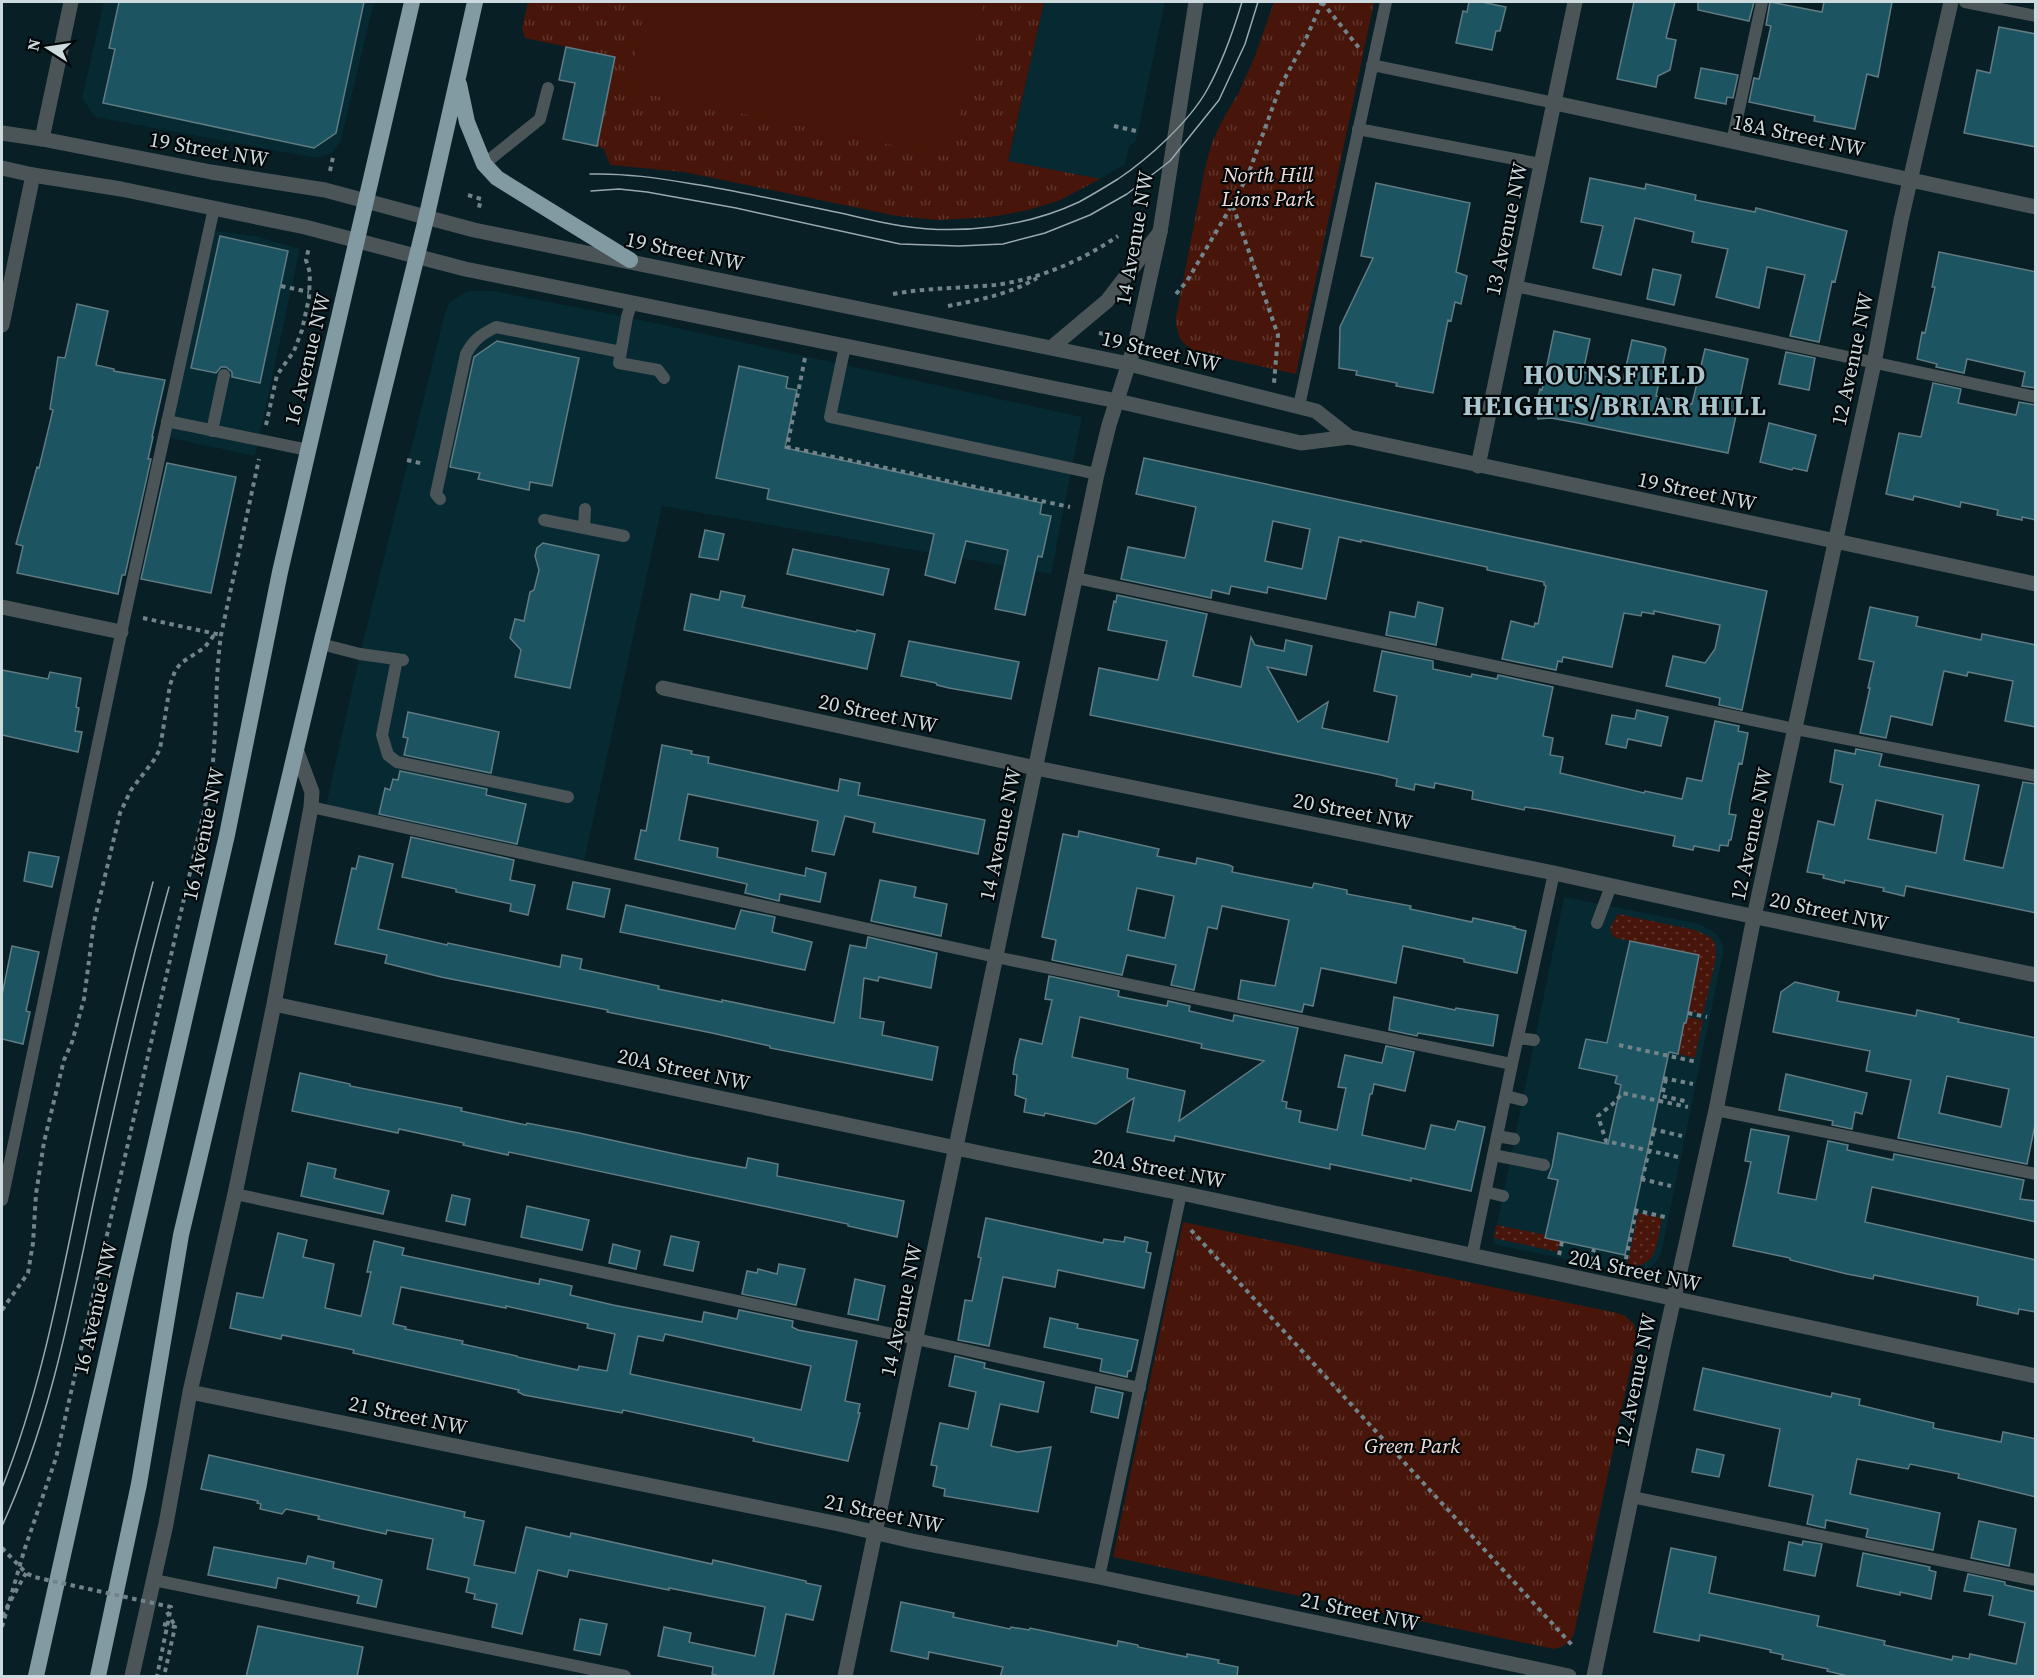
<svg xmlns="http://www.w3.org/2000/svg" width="2037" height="1678" viewBox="0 0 2037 1678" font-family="'Source Serif 4',serif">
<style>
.built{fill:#062932}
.grass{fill:url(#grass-dots)}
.park{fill:url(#park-tufts)}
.pitch{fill:#471509}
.building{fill:#1d5462;stroke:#617b83;stroke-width:1.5;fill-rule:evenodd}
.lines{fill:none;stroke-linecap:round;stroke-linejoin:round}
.path{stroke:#728489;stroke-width:4;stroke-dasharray:4.5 4.5;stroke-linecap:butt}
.service{stroke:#4b5558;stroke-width:12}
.minor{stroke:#4b5558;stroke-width:15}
.tertiary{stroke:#4b5558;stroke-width:15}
.trunk{stroke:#829aa2;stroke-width:16}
.tram{stroke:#99a9ae;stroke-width:1.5}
.path-bridge{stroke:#728489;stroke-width:4;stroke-dasharray:4.5 4.5;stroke-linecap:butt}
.labels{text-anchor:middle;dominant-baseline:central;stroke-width:4.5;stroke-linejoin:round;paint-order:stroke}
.street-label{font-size:21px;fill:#cddade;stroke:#02080a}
.park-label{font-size:21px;font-style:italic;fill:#f3dcd6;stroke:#02080a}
.district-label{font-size:27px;font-weight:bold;letter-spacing:1.5px;fill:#a9c5cd;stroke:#02080a}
</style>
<defs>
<pattern id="grass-dots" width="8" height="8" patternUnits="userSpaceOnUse" patternTransform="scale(1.5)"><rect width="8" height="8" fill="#471509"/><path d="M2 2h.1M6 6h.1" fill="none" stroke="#60362c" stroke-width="1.8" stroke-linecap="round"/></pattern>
<pattern id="park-tufts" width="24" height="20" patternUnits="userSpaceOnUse" patternTransform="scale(1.5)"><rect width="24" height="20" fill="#471509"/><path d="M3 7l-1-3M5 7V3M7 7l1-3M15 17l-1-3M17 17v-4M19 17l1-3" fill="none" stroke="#60362c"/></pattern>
</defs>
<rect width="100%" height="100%" fill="#071f25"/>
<path class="built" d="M104,2H374L341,140L332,153L316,158L95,117L82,98Z
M1044,2H1165L1136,141L1129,147L1125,164L1100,179L1008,162Z
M208,230L255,236L300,249L255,456L166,437Z
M469,291H493L627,317L1082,417L1051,574L662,506L583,866L325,810L360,654L445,313L449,303L459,296Z
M1564,897L1700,924L1717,934L1724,948L1661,1254L1656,1262L1649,1270L1640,1272H1627L1493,1244Z"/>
<path class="grass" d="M1618,914L1695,930L1710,937L1715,943L1716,958L1703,1014L1688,1011L1698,955L1616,938L1612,935L1610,928Z
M1688,1017L1703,1020L1695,1058L1678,1054L1684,1023H1686Z
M1638,1213L1662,1218C1657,1242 1658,1269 1627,1266Z
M1496,1225L1546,1235V1238L1560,1241L1558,1252L1494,1238Z"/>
<path class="park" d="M528,2H1044L1008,161L1100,179L1058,201L1028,210L991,217L938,220L897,216L684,172L610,165L604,149L597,146L615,57L525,38L522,28Z
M1274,2H1374L1296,374L1196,352C1181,344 1176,335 1176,317L1205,168L1211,145L1222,121L1239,92L1255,56Z
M1183,1222L1617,1313L1625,1316L1634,1324L1636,1342L1574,1634C1569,1644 1565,1646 1554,1649L1113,1557Z"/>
<path class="pitch" d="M646,2H984L951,157L628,90Z"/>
<path class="building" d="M119,2H364L336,133L314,148L103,103L115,49L109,48Z
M1469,2H1482L1506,7L1500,31H1496L1492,50L1456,43L1463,11L1467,12Z
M1634,2H1675L1666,38L1676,40L1670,70L1658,76L1656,87L1617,79Z
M1698,2H1754L1749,21L1698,10Z
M1770,2L1822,12L1824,2H1892L1878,77L1867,74L1855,129L1814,121L1815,116L1749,102L1754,78L1759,79L1760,75L1771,26L1766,25Z
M1999,27L2036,34V147L1964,133L1977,70L1990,73Z
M566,47L615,57L597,146L563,139L575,83L559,80Z
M1701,68L1738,75L1733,98L1727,97L1726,104L1695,98Z
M1590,178L1645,189L1646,184L1696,195L1695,200L1755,212L1756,208L1847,231L1835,282L1832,281L1819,342L1790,336L1805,275L1767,267L1759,308L1716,297L1728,249L1692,242L1694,232L1635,218L1621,275L1593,268L1603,226L1581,222Z
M1376,183L1470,203L1456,272L1467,276L1461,304L1455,302L1451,321L1448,320L1433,393L1396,386L1397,383L1356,375L1357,371L1339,368L1340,327L1373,258L1361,256Z
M220,236L288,251L260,383L232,377V372L226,367H221L216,373L191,368Z
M1939,252L2036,272V388L2022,386L2025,372L1967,359L1964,373L1936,367L1937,364L1917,359L1922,332L1925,333L1935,287H1932Z
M1653,269L1681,275L1674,305L1647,299Z
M77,304L108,311L96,365L114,369V371L165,380L152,437H153L148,459H151L125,575H122L118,594L17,573L23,546L16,544L37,467L39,468L53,410L50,409L58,357L65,358Z
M1554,331L1590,339L1583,372L1623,380L1632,340L1664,347L1666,349L1656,396L1692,404L1705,349L1748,359L1728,453L1578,423L1551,418L1538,419L1535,409L1540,389L1542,390Z
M497,341L579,358L552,486L530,482L529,490L478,479L480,473L450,467L474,357Z
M1786,352L1815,358L1809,390L1779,384Z
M739,366L788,377L786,388L797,390L785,448L1042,503L1040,514L1051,516L1042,557L1038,556L1025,615L995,609L1008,550L966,541L955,583L925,575L934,534L767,499L769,489L716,478Z
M1933,383L1961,389L1958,403L2016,415L2019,402L2036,405V520L2022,517V520L1997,515L1998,510L1961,502L1960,507L1914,496L1913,500L1886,494L1899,433L1921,437Z
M1769,423L1816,435L1807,471L1793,468L1792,470L1760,462Z
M1144,458L1767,591L1742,710L1719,705L1720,698L1666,686L1673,656L1705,663L1715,649L1720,625L1654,611V614L1642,612L1641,616L1624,613L1612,667L1563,657L1562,662L1558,661L1556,670L1502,659L1511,621L1534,627L1535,623L1538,624L1546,586L1544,585V582L1487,570V567L1361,540V542L1339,537L1326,599L1268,587L1267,593L1231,586L1229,594L1212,590L1211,598L1121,579L1128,547L1185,558L1196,507L1136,494ZM1273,521L1310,529L1302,569L1265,561Z
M167,463L236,477L211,593L141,579Z
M705,530L724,534L718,560L699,557Z
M543,543L599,555L570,688L515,677L521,650L510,638L515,619L524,621L530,592L534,590L539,570L535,556L537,548Z
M793,549L889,569L883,595L787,574Z
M721,591L745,596L742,607L856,632L857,630L875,634L867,669L684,630L691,594L719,600Z
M1117,595L1207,614L1193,676L1241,687L1251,637L1255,645L1284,651L1286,640L1312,646L1306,675L1267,667L1298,722L1328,702L1322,728L1388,742L1397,696L1374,691L1382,651L1433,661V669L1471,677L1472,674L1497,679L1498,675L1553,687L1543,736L1553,738L1550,755L1563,757L1560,773L1644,793L1645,791L1682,799L1687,778L1702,781L1715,721L1739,726L1738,731L1748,733L1742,764L1739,763L1730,805L1729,814L1736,815L1731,840H1729L1728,846L1720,845L1719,851L1694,846L1693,850L1673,846L1675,836L1539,809L1525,807L1524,810L1472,799L1473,791L1435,783L1434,788L1415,784L1414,790L1396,786L1397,779L1381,775L1090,715L1099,668L1158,680L1167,641L1108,630L1114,601L1116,602Z
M1418,602L1443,608L1436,645L1386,635L1390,612L1415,617Z
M1870,607L1918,617L1916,626L1981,640L1982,634L2036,645V727L2005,721L2013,681L1968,672L1967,676L1944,671L1932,725L1891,716L1886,738L1860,733L1870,688H1868L1874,662L1859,659Z
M909,641L1019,662L1011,699L949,688L937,685L936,683L901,676Z
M2,670L48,679L50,672L81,678L76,707L79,708L75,731L82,732L78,752L2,735Z
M1637,710L1668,717L1661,746L1628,739L1626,748L1606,744L1612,715L1635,719Z
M408,712L499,732L491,773L404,755L408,738L403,737Z
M662,745L692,751L691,754L709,757L708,763L838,791L840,779L860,783L858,795L985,820L978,854L873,832L875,823L845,816L834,855L812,851L818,821L688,794L679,840L718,848L717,857L805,876L806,868L826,873L820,902L780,894L779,901L745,893L747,884L635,859L641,830L646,831Z
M1856,749L1882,754L1879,766L1979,785L1964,860L2003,868L2023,782L2036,784V913L1906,886L1904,896L1883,891L1884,888L1845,880L1844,883L1823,878L1824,875L1807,872L1818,821L1834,825L1843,785L1830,782L1835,750L1855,754ZM1876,800L1943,815L1936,853L1868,839Z
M400,771L487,789L486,795L526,804L517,844L379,814L385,788L390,790L393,779L398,780Z
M1079,831L1159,849L1157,856L1196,864L1197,858L1229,865L1233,867L1232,872L1312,888L1314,883L1347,890V894L1411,906L1410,909L1472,922L1473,918L1515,927L1514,928L1526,931L1517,973L1464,962V959L1403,946L1396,983L1321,968L1313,1006L1304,1004L1302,1012L1238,999L1241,980L1275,986L1289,920L1222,906L1217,929L1208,927L1194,990L1171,985L1176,965L1127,955L1122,975L1052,960L1056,940L1042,937L1063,834L1078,837ZM1137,888L1174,896L1165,938L1128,930Z
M411,837L514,860L510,880L535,885L528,915L510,911L511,904L456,892V889L402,877Z
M29,852L59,857L52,887L24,881Z
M359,856L393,864L378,929L447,945L448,943L560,967L562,955L582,959L580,969L659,986L658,989L722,1002V1000L834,1023L850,945L866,948L868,937L937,953L931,988L879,977L878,981L864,978L860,1018L884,1022L882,1035L938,1047L932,1080L770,1048V1046L712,1033L607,1012L608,1010L441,977L385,963L387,955L335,944L352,868L356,869Z
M880,880L916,887L914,897L947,904L941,936L871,921Z
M573,882L610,889L604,917L567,909Z
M626,905L735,929L741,910L775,917L772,932L812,942L805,970L620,932Z
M1630,941L1699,955L1686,1023H1684L1678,1054L1669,1052L1625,1255L1545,1238L1558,1180L1548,1178L1552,1167L1558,1133L1608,1144L1621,1085L1615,1083L1617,1076L1579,1068L1586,1039L1607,1043Z
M12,946L39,952L26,1011L30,1012L23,1044L2,1039V995Z
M1049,976L1119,991L1118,996L1121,997L1167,1006L1168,1001L1190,1006L1189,1011L1233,1021L1234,1015L1298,1028L1282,1101L1287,1102L1286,1108L1301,1111L1299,1122L1337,1130L1346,1088L1338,1087L1345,1055L1382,1063L1386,1046L1414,1052L1405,1091L1374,1084L1372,1094H1370L1362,1135L1425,1149L1431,1125L1455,1130L1458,1121L1485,1127L1471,1191L1411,1178V1181L1330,1164V1169L1175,1136L1174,1141L1127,1132L1134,1098L1096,1124L1045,1113L1044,1116L1024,1112L1026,1099L1015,1095L1017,1075L1013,1074L1015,1060L1020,1039L1042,1044L1052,1000L1045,999ZM1080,1017L1202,1044L1201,1048L1264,1061L1179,1121L1185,1091L1127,1078L1128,1069L1072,1057Z
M1795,982L1839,992L1837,1001L1916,1016L1917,1010L1959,1019L1958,1022L2036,1038V1120L2027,1164L1898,1138L1911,1080L1866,1071L1870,1051L1773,1032L1781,992ZM1947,1076L2009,1089L2001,1127L1939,1113Z
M1394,997L1455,1010L1456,1008L1498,1015L1493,1046L1418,1033L1417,1036L1389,1030Z
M300,1073L350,1084V1086L462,1108L461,1111L526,1125L527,1123L579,1133L689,1157L746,1168L748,1158L778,1164L777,1176L904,1201L897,1237L848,1226V1224L509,1152L508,1155L463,1145L464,1143L399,1129L398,1133L292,1111Z
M1786,1074L1867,1093L1862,1114L1855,1112L1852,1129L1832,1125L1833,1121L1779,1110Z
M1751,1129L1789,1136L1778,1193L1816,1200L1828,1141L1848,1145L1847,1150L1893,1160L1894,1154L2024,1180L2020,1199L2036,1201V1222L1872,1187L1865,1222L2036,1260V1312L2019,1309L2018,1314L1977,1305L1978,1297L1874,1275L1873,1279L1847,1274L1790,1260V1258L1733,1246L1751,1162L1745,1161Z
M308,1163L336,1169L334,1178L389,1191L383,1214L301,1196Z
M452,1195L470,1199L465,1225L446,1221Z
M527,1206L589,1220L582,1250L521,1237Z
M986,1218L1103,1243L1104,1239L1124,1242L1125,1237L1148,1242L1146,1252L1151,1253L1144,1288L1058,1270L1055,1287L1003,1277L989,1346L958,1340L965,1300L972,1301L981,1258L978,1257Z
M278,1233L307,1240L303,1257L334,1264L325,1308L361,1316L371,1272H367L374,1241L404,1248L402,1255L539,1284L540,1279L572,1286L570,1295L613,1305L702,1322L704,1312L737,1319L739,1310L793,1321L792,1327L798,1330L857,1341L845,1401L860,1404L858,1413H860L848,1461L753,1441L754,1438L623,1410L622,1413L524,1395L518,1392L519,1390L353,1353L354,1350L282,1335L281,1339L230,1328L237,1293L263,1298ZM401,1287L506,1308V1306L588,1324L587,1328L615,1334L607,1371L579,1366L578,1370L517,1357V1356L462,1344L463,1341L405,1329L406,1327L393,1324ZM665,1334L811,1366L801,1410L630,1374L638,1336L663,1341Z
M671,1236L699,1242L693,1271L664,1265Z
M613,1244L640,1251L636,1269L609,1263Z
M779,1264L805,1269L796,1305L742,1294L747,1271L757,1273L758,1269L777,1274Z
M855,1279L885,1286L878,1320L848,1314Z
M1050,1318L1078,1324L1077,1328L1138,1340L1131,1371H1128L1127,1377L1100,1371L1102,1359L1044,1347Z
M955,1356L985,1363L984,1368L1044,1382L1038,1412L1000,1404L991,1446L1018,1452L1051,1447L1038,1512L944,1496L945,1489L933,1486L937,1466L931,1465L940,1423L968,1429L976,1392L949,1386Z
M1703,1368L1831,1397L1832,1393L1860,1399L1859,1405L1934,1423L1933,1428L2001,1442L2003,1432L2036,1439V1497L1958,1478L1959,1474L1910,1464L1908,1469L1857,1459L1850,1494L1940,1513L1933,1550L1866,1537L1868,1529L1826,1520L1825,1528L1807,1524L1813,1495L1769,1486L1780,1429L1694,1410Z
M1096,1387L1123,1393L1118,1418L1091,1412Z
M1697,1449L1724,1455L1719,1477L1692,1472Z
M209,1455L465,1512L464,1517L484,1521L474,1565L515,1573L526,1527L570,1537L571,1533L712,1564L713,1560L806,1581V1583L821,1586L813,1620L786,1614L773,1677H723L712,1674L713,1667L658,1656L664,1627L691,1633L689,1642L755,1656L765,1607L669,1588V1590L569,1570L567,1577L538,1570L522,1634L492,1627L497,1604L474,1599L475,1594L466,1592L469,1578L427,1569L433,1539L387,1530L386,1534L318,1519L319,1516L286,1509L282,1514L260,1509L261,1504L257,1503L258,1501L201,1489Z
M1979,1521L2016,1529L2009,1566L1971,1558Z
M1803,1541L1822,1544L1815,1576L1784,1570L1789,1542L1802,1545Z
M214,1547L306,1564L308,1556L334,1562L333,1568L382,1580L376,1607L357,1603L359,1596L278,1578L276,1588L208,1575Z
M1671,1548L1716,1557L1709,1593L1819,1616L1817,1626L1885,1641L1884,1645L1952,1660L1953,1656L1969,1659L1970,1654L2016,1664L2025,1623L1989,1615L1993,1596L1964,1591L1968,1574L2005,1582V1585L2036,1592V1677H1852L1827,1671L1828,1669L1782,1659L1783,1655L1770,1652L1771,1650L1700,1635L1699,1641L1654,1632Z
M1863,1553L1930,1567L1929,1570L1936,1572L1931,1599L1900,1592V1595L1857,1586Z
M901,1602L954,1613L953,1617L1010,1629L1011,1627L1029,1630L1030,1628L1117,1646L1118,1641L1138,1645V1647L1187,1657V1654L1219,1660L1218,1663L1238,1667L1237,1677H1000L1003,1667L929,1652L928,1659L891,1651Z
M580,1619L607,1624L600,1655L574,1650Z
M258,1626L363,1647L357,1677H246Z"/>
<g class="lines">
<path class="path" d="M1322,2L1359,48
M1114,126L1140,132
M330,171L333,157
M468,195L481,199L478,212
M1233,206L1278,335L1274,383
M281,286L309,292
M893,294C927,288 961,288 995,285C1040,279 1081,261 1118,236
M1176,294L1187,281L1232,205L1248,175L1280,87L1305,41L1322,2
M948,306C979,300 1010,294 1037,278
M1099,333L1109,335
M805,358L787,447L1070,507
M266,425L277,375L294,351L302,330L309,298L310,273L306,260L309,247
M407,460L424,464
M143,618L221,635
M1688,1013L1707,1017
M1619,1045L1697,1062
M1663,1078L1693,1084
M1666,1079L1662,1096L1689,1102
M1652,1129L1682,1136
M1678,1157L1606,1141L1598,1116L1615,1102L1622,1093L1688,1107
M1641,1179L1671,1186
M1642,1180L1654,1130
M1634,1210L1665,1217
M1191,1230L1572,1645
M1559,1255L1562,1242
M1591,1261L1594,1249
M1624,1268L1636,1211
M2,1310L28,1273L33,1243L36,1194L44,1142L64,1060L72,1042L84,999L94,922L120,813L131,790L154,760L160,749L170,685L175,671L181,663L204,648L215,634
M167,1612L175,1626
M163,1624L175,1627L164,1676
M2,1627L24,1551L56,1458L210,785C218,735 214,685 221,635L259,459"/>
<path class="service" d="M1965,2L2036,16
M1372,65L1555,103
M1358,129L1541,164
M1732,142L1762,2
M484,164L540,119L548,88
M1515,286L2036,397
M632,302L627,317L619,363L658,370L664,378
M845,346L830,417L1097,474
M1299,406L1386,2
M167,421L308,450
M212,431L224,375
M440,499L436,494L466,354C474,339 482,334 496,327L621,352
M544,520L624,536
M584,528L585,509
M1076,578L1795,729L2036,776
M321,644L360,654L403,660
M397,659L382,735L388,755L397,762L568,797
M311,807L996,957L1512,1064L1554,873
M1597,923L1611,886
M1518,1038L1534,1040
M1506,1096L1522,1100
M1716,1110L2036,1174
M1497,1136L1514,1139
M1493,1155L1544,1165
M1486,1192L1503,1196
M235,1194L916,1339L1140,1388
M2,1200L125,615L214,208
M1472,1256L1512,1064
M1632,1497L2036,1580
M1099,1577L1181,1193
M154,1580L625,1676"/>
<path class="minor" d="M1555,103L2036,207
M42,139L71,2
M2,325L33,175
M1478,466L1575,2
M2,607L121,632
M663,688L1036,768L1554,873L1713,908L2036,975
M274,1004L999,1157L1181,1193L2036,1376
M190,1392L839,1524L912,1541L1099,1577L1569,1676
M132,1676L166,1524L190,1392L235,1194L274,1004L311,807L312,792L297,752
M845,1676L1097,474L1109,425L1136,341L1160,232L1196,2
M1594,1676L1663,1347L1716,1110L1754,917L1874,363L1901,220L1951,2"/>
<path class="tertiary" d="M2,133L42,139L211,172L325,190L474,230L1129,364L1316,411L1349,437
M2,168L33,175L121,189L305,227L465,269L1117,401L1301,443L1349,437L2036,584
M1051,348L1107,301L1160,232"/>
<path class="trunk" d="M459,84L467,122L484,164L497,178L630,260
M36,1676L125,1277L227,835L280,572L412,2
M98,1676L139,1484L181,1235L321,644L426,219L475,2"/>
<path class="tram" d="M590,174C625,173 658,178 693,184C738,191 782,201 826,210C851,215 877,222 902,226C960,235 1026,227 1079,202C1092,195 1105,187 1118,179C1148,159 1189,122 1207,90C1222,63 1233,32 1242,2
M591,191L619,189L647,192L736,208L900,244L959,246L1003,244L1045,233L1090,215L1127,194L1170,161L1219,100L1245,44L1258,2
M2,1488C42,1387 61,1280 83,1175C104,1076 127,979 153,882
M2,1526C49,1425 70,1313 93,1204C116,1097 140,992 169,887"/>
<path class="path-bridge" d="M2,1548L26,1573L34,1577L171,1607L157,1676
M2,1616L26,1573"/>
</g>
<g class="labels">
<g class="street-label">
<text transform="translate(1799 135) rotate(12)">18A Street NW</text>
<text transform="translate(209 149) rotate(10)">19 Street NW</text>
<text transform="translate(1506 229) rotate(-78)">13 Avenue NW</text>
<text transform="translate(1134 238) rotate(-80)">14 Avenue NW</text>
<text transform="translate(685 251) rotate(12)">19 Street NW</text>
<text transform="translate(1161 351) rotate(13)">19 Street NW</text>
<text transform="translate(307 359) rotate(-76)">16 Avenue NW</text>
<text transform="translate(1852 359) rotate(-78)">12 Avenue NW</text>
<text transform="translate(1697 491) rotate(12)">19 Street NW</text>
<text transform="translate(878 713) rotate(12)">20 Street NW</text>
<text transform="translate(1353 811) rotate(11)">20 Street NW</text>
<text transform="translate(203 834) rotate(-78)">16 Avenue NW</text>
<text transform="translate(1000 834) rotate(-78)">14 Avenue NW</text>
<text transform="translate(1751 834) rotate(-78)">12 Avenue NW</text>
<text transform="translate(1829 911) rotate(12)">20 Street NW</text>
<text transform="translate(684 1069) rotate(12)">20A Street NW</text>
<text transform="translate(1159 1168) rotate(11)">20A Street NW</text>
<text transform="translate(1635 1270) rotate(12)">20A Street NW</text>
<text transform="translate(95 1308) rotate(-77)">16 Avenue NW</text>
<text transform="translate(901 1310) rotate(-78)">14 Avenue NW</text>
<text transform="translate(1635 1380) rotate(-78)">12 Avenue NW</text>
<text transform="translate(408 1415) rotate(12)">21 Street NW</text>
<text transform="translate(884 1513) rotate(12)">21 Street NW</text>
<text transform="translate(1360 1611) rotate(12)">21 Street NW</text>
</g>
<g class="park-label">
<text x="1268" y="174">North Hill<tspan x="1268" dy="24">Lions Park</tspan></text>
<text x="1412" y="1445">Green Park</text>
</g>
<g class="district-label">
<text x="1615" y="374">HOUNSFIELD<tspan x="1615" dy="31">HEIGHTS/BRIAR HILL</tspan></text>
</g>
</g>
<rect width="2037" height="1678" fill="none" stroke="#cddade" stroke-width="6"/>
<g transform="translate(48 48) rotate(282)" stroke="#02080a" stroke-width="4.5" paint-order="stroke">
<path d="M0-4.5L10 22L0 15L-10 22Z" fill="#cddade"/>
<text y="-9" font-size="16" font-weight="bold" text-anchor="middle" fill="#cddade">N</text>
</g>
</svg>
